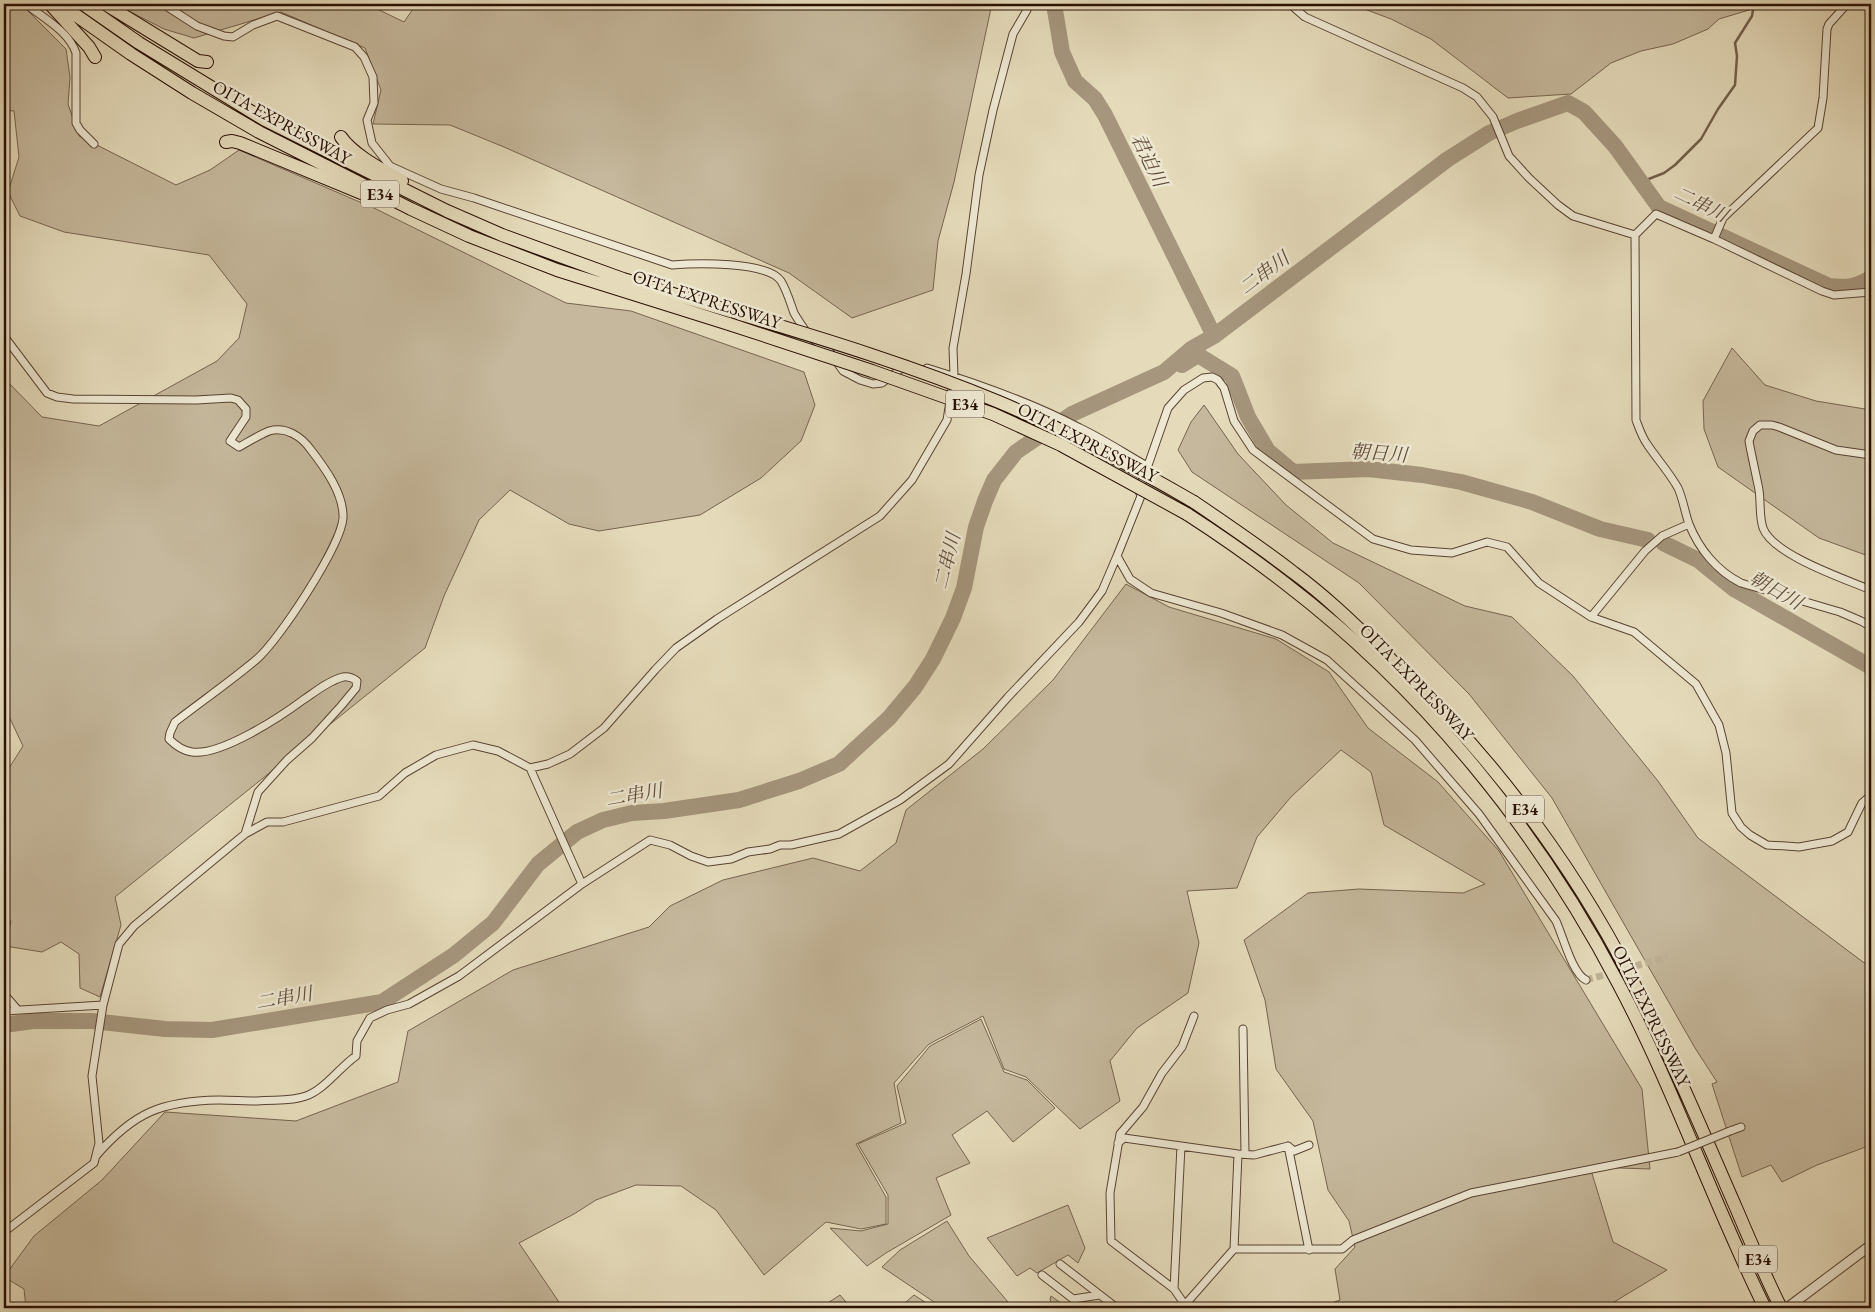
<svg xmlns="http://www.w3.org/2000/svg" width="1875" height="1312" viewBox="0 0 1875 1312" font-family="'EB Garamond','Noto Serif JP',serif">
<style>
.green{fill:#c5b89c;stroke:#776450}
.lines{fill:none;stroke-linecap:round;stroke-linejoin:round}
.stream{stroke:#73604d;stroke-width:2.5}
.river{stroke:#a5967d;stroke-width:16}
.minor-tunnel{stroke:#bfb296;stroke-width:7;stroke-dasharray:7 3.5;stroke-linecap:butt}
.minor-casing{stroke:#584332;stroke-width:9}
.tertiary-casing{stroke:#584332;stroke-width:11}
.motorway-casing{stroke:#291004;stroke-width:14}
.minor{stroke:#eee8d3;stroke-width:7}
.tertiary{stroke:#eee8d3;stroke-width:9}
.motorway{stroke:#e5dbbb;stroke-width:12}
.minor-bridge-casing{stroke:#584332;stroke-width:9;stroke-linecap:butt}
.motorway-bridge-casing{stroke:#291004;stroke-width:14;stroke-linecap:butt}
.minor-bridge{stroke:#eee8d3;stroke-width:7}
.motorway-bridge{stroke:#e5dbbb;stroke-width:12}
.labels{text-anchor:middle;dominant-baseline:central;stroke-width:5;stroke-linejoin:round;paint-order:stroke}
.shield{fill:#eee8d3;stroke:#645142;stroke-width:1}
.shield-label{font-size:16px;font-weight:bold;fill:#291004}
.street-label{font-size:18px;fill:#291004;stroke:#eee8d3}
.water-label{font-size:19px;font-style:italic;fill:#614c3a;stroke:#eee8d3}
</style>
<rect width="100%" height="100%" fill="#e5dbbb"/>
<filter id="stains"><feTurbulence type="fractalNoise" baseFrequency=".004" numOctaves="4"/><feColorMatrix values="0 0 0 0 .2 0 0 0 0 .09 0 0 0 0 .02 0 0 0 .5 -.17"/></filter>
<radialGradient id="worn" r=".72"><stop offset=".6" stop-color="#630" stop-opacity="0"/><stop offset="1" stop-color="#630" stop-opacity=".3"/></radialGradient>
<path class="green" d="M4,4H19L25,8L66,49L70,77L68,104L79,136L176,185L210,170L239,150L376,209L566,303L631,311L804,372L815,405L801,441L761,478L700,515L599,531L569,524L510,490L479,520L444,596L425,648L115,897L121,925L100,997L80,988L79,954L61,942L42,952L5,946L11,921L4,918V776L23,746L4,706V378L42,417L99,426L217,361L239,338L247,304L209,255L64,232L20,216L8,192L19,157L14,111L4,110Z
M115,4H367L404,22L415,6L419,4H984L991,8L954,182L938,241L933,290L852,318L789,273L504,147L450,125L373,124L381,90L365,48L281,12L194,38L164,29Z
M1351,4H1758L1759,7L1719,19L1708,29L1673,44L1641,51L1611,63L1571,94L1508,98L1431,39L1391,19Z
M1732,348L1765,385L1816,401L1871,410V557L1819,538L1718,467L1704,429L1703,401Z
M1204,405L1238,454L1286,505L1333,543L1465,606L1512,617L1573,676L1658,781L1698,838L1871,968V1145L1817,1165L1782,1182L1771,1165L1742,1177L1712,1084L1717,1082L1695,1048L1552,798L1469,694L1359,583L1192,472L1178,450L1191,422Z
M1126,584L1169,607L1276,639L1329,672L1368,728L1438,782L1499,851L1642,1089L1650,1169L1590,1167L1613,1242L1667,1270L1604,1308H1318L1340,1300L1335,1269L1355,1247L1349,1221L1328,1190L1313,1121L1276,1069L1265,1000L1244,940L1308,893L1359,889L1463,893L1485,884L1384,825L1371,772L1341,750L1291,797L1257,837L1237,888L1187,891L1199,943L1188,993L1137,1028L1110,1061L1120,1101L1080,1129L1026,1077L1004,1069L983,1016L929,1044L894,1083L901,1123L856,1144L886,1197V1224L861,1229L826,1222L764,1275L716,1210L681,1186L636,1185L596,1200L574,1214L519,1243L563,1308H26L24,1289L4,1277L34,1236L102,1180L165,1112L296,1121L398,1082L408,1031L513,970L649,927L670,906L723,880L813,858L860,871L896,843L906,810L983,749L1053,680Z
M981,1019L1004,1072L1027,1080L1055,1108L1013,1142L987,1111L952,1135L970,1163L936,1178L951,1215L886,1253L867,1266L830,1228L861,1231L888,1224V1195L858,1144L906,1123L897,1086L930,1046Z
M1068,1205L1085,1248L1078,1263L1068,1255L1037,1273L1030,1268L1017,1276L987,1238Z
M947,1221L969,1256L1008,1302L1005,1308H943L882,1267L900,1250Z
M840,1295L851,1308H820Z
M914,1295L934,1308H899Z
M1051,1296L1068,1308H1053L1050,1299Z"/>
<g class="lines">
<path class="stream" d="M1641,182L1664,173L1675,165L1701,139L1718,109L1735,85L1737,56L1735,43L1752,16L1754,4"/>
<path class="river" d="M1054,4L1062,52L1075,81L1095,99L1105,115L1214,336
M1182,365L1198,355L1232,376L1248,417L1268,451L1293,472L1368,469L1422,475L1461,482L1532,502L1600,529L1648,540
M1663,543L1698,560L1734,589L1871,667
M4,1025L33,1021H92L165,1029L212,1030L382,1002L454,955L493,923L538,864L577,832L603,820L632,813L664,811L739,800L799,781L839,764L889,718L915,687L933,659L953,618L964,588L976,527L985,501L994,480L1016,452L1072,414L1164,372L1191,349L1214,336L1448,159L1489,133L1517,121L1568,103L1584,112L1615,146L1659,207L1829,286C1848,288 1855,287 1871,278"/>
<path class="minor-tunnel" d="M1625,969L1667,957
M1586,980L1615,972"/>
<g class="minor-casing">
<path id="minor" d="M26,4C43,18 69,31 76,53V123L80,130L94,144
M163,4L197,26L224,36L233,37L253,25L277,16L355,47L364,57L373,77L374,103L367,120L372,143L390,166L441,189L474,198L672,265C695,263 767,261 781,281C787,291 790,302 794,313C798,320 803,327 807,333
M1290,4L1305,17L1463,88L1477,97L1493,117L1509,156L1529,178L1558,205L1573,216L1635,235
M1714,239L1723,218L1818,128L1823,98L1827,29L1829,24L1847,4
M1871,292L1834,295L1822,291L1714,239L1656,214L1635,235L1636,420C1639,428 1642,437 1647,444C1657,459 1669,472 1678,488C1683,499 1685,513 1689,524C1699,549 1717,571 1741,583L1840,612L1861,621L1871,627
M4,336L47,393L57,397L73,399L196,400L231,398L238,400L246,409V417L230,441L239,447C248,442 259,435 269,431C286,426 302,437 311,450C325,468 344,494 343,518C341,546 279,640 257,659C231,681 202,701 175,722L170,733L169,739C175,745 183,751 192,752C221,756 280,717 303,700C315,692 328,681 343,677C349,676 353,678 357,681L356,688L341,706L312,738L287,760L258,792L245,834
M814,340L829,351L843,371L860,380L873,384L882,383L902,368L907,367
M927,368C976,383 1034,404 1080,428C1103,439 1124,453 1147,466
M1871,455L1836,450L1779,427L1772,425H1760L1753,431L1749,441C1752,458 1756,474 1759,490C1761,503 1759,516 1763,528C1773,555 1845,579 1871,590
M1591,617L1645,551L1662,536L1689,524
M530,768L548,764L570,754L604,728L655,670L676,648L717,619L880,516L912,480L947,420L954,376L953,348L966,274L979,175L993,110L1013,34L1027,10V4
M1586,980C1572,973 1563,936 1556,921L1479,814L1415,740L1327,660L1282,635L1221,613L1151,593L1130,579L1117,556L1141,496L1139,491L1168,408L1184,390L1203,378L1212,377L1218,380L1224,388L1234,421L1253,450L1373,539L1411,550L1452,553L1487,542L1507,547L1539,583L1591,617L1634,632L1696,684L1719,725L1726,753L1732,813L1741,827L1750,835L1767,845L1786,846L1799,847L1832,841L1848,832L1862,803L1871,795
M4,994L17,1009
M4,1011L103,1005
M1243,1029L1245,1154
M1730,1131L1741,1127
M1118,1143L1124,1138L1238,1154L1254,1155L1288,1146L1294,1151L1309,1145
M1288,1146L1309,1250
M96,1156C134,1112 162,1101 219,1100C232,1100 244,1101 257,1101C274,1099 290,1102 306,1096C324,1090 340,1067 356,1056L357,1041L370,1018L387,1010L409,1004L459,976L582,884L650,840L670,845L691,856L708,862L731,859L748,852L770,849L780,845H791L839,834L900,800L949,764L1008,697L1079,622L1102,591L1117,556
M4,1232L94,1163L99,1143L92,1076L103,1005L119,944L134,926L245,834L267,822H283L379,796L405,773L436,755L473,745L498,751L530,768L582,884
M1234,1249H1342L1353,1240L1471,1193L1678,1152
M1060,1264L1117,1308
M1042,1275L1073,1299L1100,1295
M1174,1289L1181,1146
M1185,1305L1174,1289L1111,1241L1110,1193L1120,1134L1143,1107L1162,1073L1182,1047L1194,1016
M1183,1307L1234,1249L1238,1154"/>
</g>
<g class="tertiary-casing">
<path id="tertiary" d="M1787,1308L1871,1245"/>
</g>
<g class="motorway-casing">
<path id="motorway" d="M50,4L89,47L95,57
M60,4L131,54L192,93L259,132L411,209L469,236L557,270L729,324
M83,4L139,43L265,120L447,211L502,235L623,279L740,314
M105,4L198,61L207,62
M341,137C353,155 383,170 402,181
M226,142L232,141L240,143L371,197
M1194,502C1228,525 1262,548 1294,573C1324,595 1351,621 1378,647C1480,743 1567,853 1631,978C1670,1054 1703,1132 1737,1210C1751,1243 1765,1276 1781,1308
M1187,514C1221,536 1254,559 1286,584C1423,689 1538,830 1618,983C1674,1088 1712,1201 1765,1308"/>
</g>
<use href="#minor" class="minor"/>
<use href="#tertiary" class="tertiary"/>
<use href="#motorway" class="motorway"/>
<g class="minor-bridge-casing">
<path id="minor-bridge" d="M1678,1152L1730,1131"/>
</g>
<g class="motorway-bridge-casing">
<path id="motorway-bridge" d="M740,314C827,340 915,367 999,402C1066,430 1130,465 1194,502
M729,324L872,371L993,414L1061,445L1187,514"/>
</g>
<use href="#minor-bridge" class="minor-bridge"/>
<use href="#motorway-bridge" class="motorway-bridge"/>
</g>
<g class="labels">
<g class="shield">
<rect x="361" y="180.5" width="38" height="27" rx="4"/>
<rect x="946" y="390.5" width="38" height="27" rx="4"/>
<rect x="1506" y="795.5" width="38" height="27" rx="4"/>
<rect x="1739" y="1245.5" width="38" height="27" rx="4"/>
</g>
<g class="shield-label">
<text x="380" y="194">E34</text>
<text x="965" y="404">E34</text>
<text x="1525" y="809">E34</text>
<text x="1758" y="1259">E34</text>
</g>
<g class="street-label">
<text transform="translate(282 122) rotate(29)">OITA EXPRESSWAY</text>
<text transform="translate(707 299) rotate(18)">OITA EXPRESSWAY</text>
<text transform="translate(1088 442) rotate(27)">OITA EXPRESSWAY</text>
<text transform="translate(1417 682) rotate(46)">OITA EXPRESSWAY</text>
<text transform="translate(1652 1016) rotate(64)">OITA EXPRESSWAY</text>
</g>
<g class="water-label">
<text transform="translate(1149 160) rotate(64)">君迫川</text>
<text transform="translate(1701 204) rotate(26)">二串川</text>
<text transform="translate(1264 273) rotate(-37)">二串川</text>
<text transform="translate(1379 453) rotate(4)">朝日川</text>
<text transform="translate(947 561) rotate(-76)">二串川</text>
<text transform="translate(1776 590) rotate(30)">朝日川</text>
<text transform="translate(634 795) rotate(-10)">二串川</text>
<text transform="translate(284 998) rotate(-10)">二串川</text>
</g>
</g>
<rect width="1875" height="1312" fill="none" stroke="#e5dbbb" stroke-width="20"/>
<rect x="5" y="5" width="1865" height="1302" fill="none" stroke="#291004" stroke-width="2.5"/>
<rect x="10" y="10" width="1855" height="1292" fill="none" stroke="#291004"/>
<rect width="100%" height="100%" filter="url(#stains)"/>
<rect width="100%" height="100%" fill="url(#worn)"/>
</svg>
